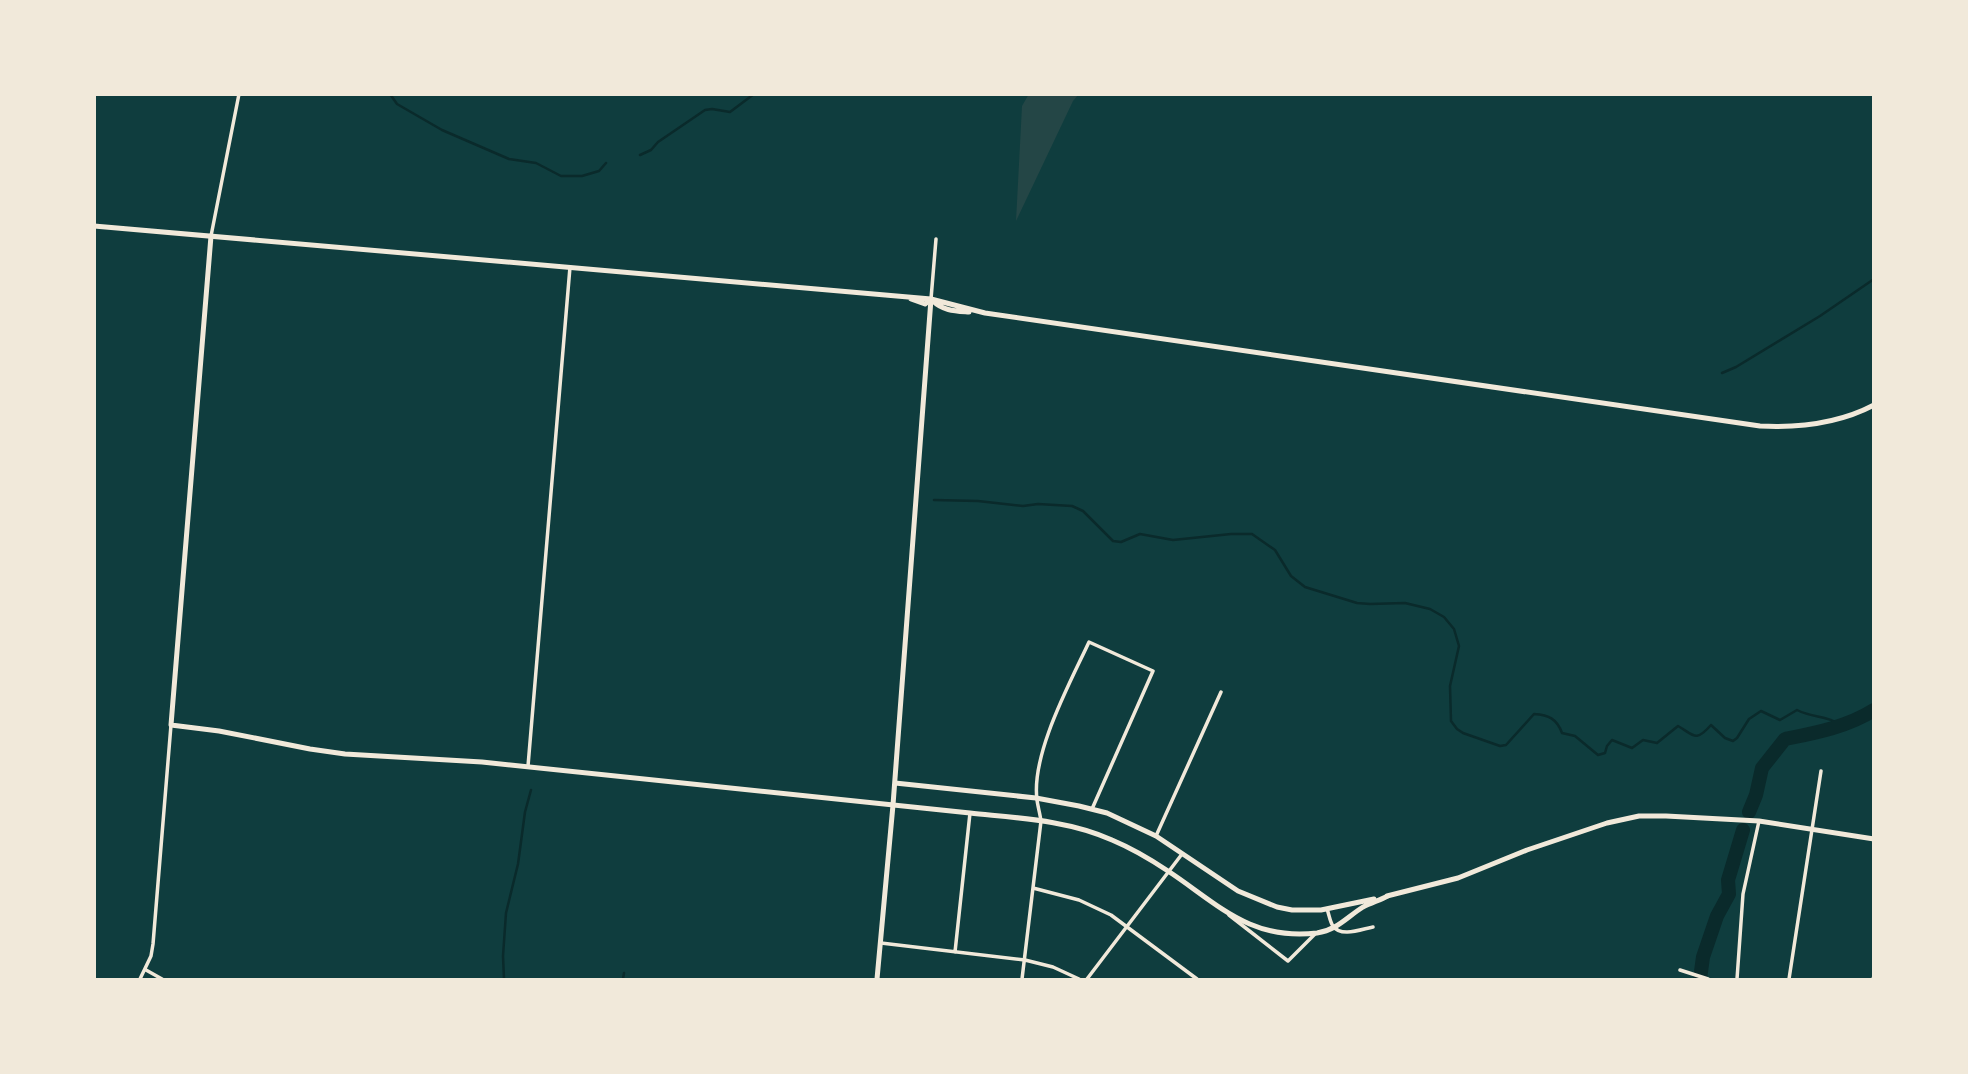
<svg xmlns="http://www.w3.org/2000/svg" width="1968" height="1074" viewBox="0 0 1968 1074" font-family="'Nunito Sans',sans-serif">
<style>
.green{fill:#244646}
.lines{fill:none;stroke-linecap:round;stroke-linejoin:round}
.stream{stroke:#0a2a2b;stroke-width:2.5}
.river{stroke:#0a2a2b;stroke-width:14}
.minor{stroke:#f1e9da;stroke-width:3.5}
.tertiary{stroke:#f1e9da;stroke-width:5}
.secondary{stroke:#f1e9da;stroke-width:5}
</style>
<rect width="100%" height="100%" fill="#0f3d3e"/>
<path class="green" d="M1029,94L1078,95L1073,101L1016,221L1022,106Z"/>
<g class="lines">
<path class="stream" d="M390,94L397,104L442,130L509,159L536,163L561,176H582L599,171L606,163
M640,155L651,150L658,142L705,110L712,109L730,112L754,94
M1722,373L1736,367L1820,316L1874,279
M934,500L978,501L1023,506L1038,504L1072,506L1083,511L1113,541L1121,542L1140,534L1173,540L1231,534H1252L1275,550L1291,576L1305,587L1357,603L1370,604L1405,603L1430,609L1444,617L1454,629L1459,646L1450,686L1451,721L1457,729L1463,733L1500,746L1506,745L1534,714C1549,715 1557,719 1562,733L1575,736L1598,755L1605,753L1607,746L1612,740L1632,748L1643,740L1657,743L1678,726C1694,735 1695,743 1711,725L1725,738L1733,741L1737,738L1749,719L1761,711L1780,720L1797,710C1815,719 1824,714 1841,725
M504,979L503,956L506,913L518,864L525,812L531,790
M623,979L624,973"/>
<path class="river" d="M1749,812L1756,795L1762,768L1785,739C1815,733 1847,727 1874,710
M1700,979L1703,957L1717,916L1729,894L1728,880L1743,830"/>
<path class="minor" d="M211,236L239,94
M931,299L936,239
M528,766L570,267
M1156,836L1221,692
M1033,888L1079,900L1111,915L1197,979
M1327,909C1329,914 1330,922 1333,926C1341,938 1362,929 1373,927
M1229,915L1288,961L1316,933
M881,943L1025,960L1053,967L1079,979
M955,952L970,813
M146,970L162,979
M1680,970L1708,979
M140,979L151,956L153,944L171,725
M1022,979L1041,821C1040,814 1038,807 1037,800C1031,754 1070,683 1089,642L1153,671L1092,809
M1087,979L1182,854
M1737,979L1743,894L1759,821
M1789,979L1821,771
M1873,979L1874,976"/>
<path class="tertiary" d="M211,236L171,725L219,731L310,749L345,754L482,762L970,813C1017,818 1068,820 1112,840C1131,848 1150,859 1168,871C1218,904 1250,941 1317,933C1337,930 1347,917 1363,907C1371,903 1380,900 1388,896
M895,783L1036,798L1079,806L1107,813L1156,836L1238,891L1277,907L1292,910H1321L1374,899
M1387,896L1458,878L1527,850L1607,823L1639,816H1666L1759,821L1874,839
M877,979L893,805L931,299"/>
<path class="secondary" d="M94,226L931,299L985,313L1760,426C1799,428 1838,424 1874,405
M911,299L925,304L931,299
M933,301C943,311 956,311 969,312"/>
</g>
<rect width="1968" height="1074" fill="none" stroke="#f1e9da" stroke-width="192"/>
</svg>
